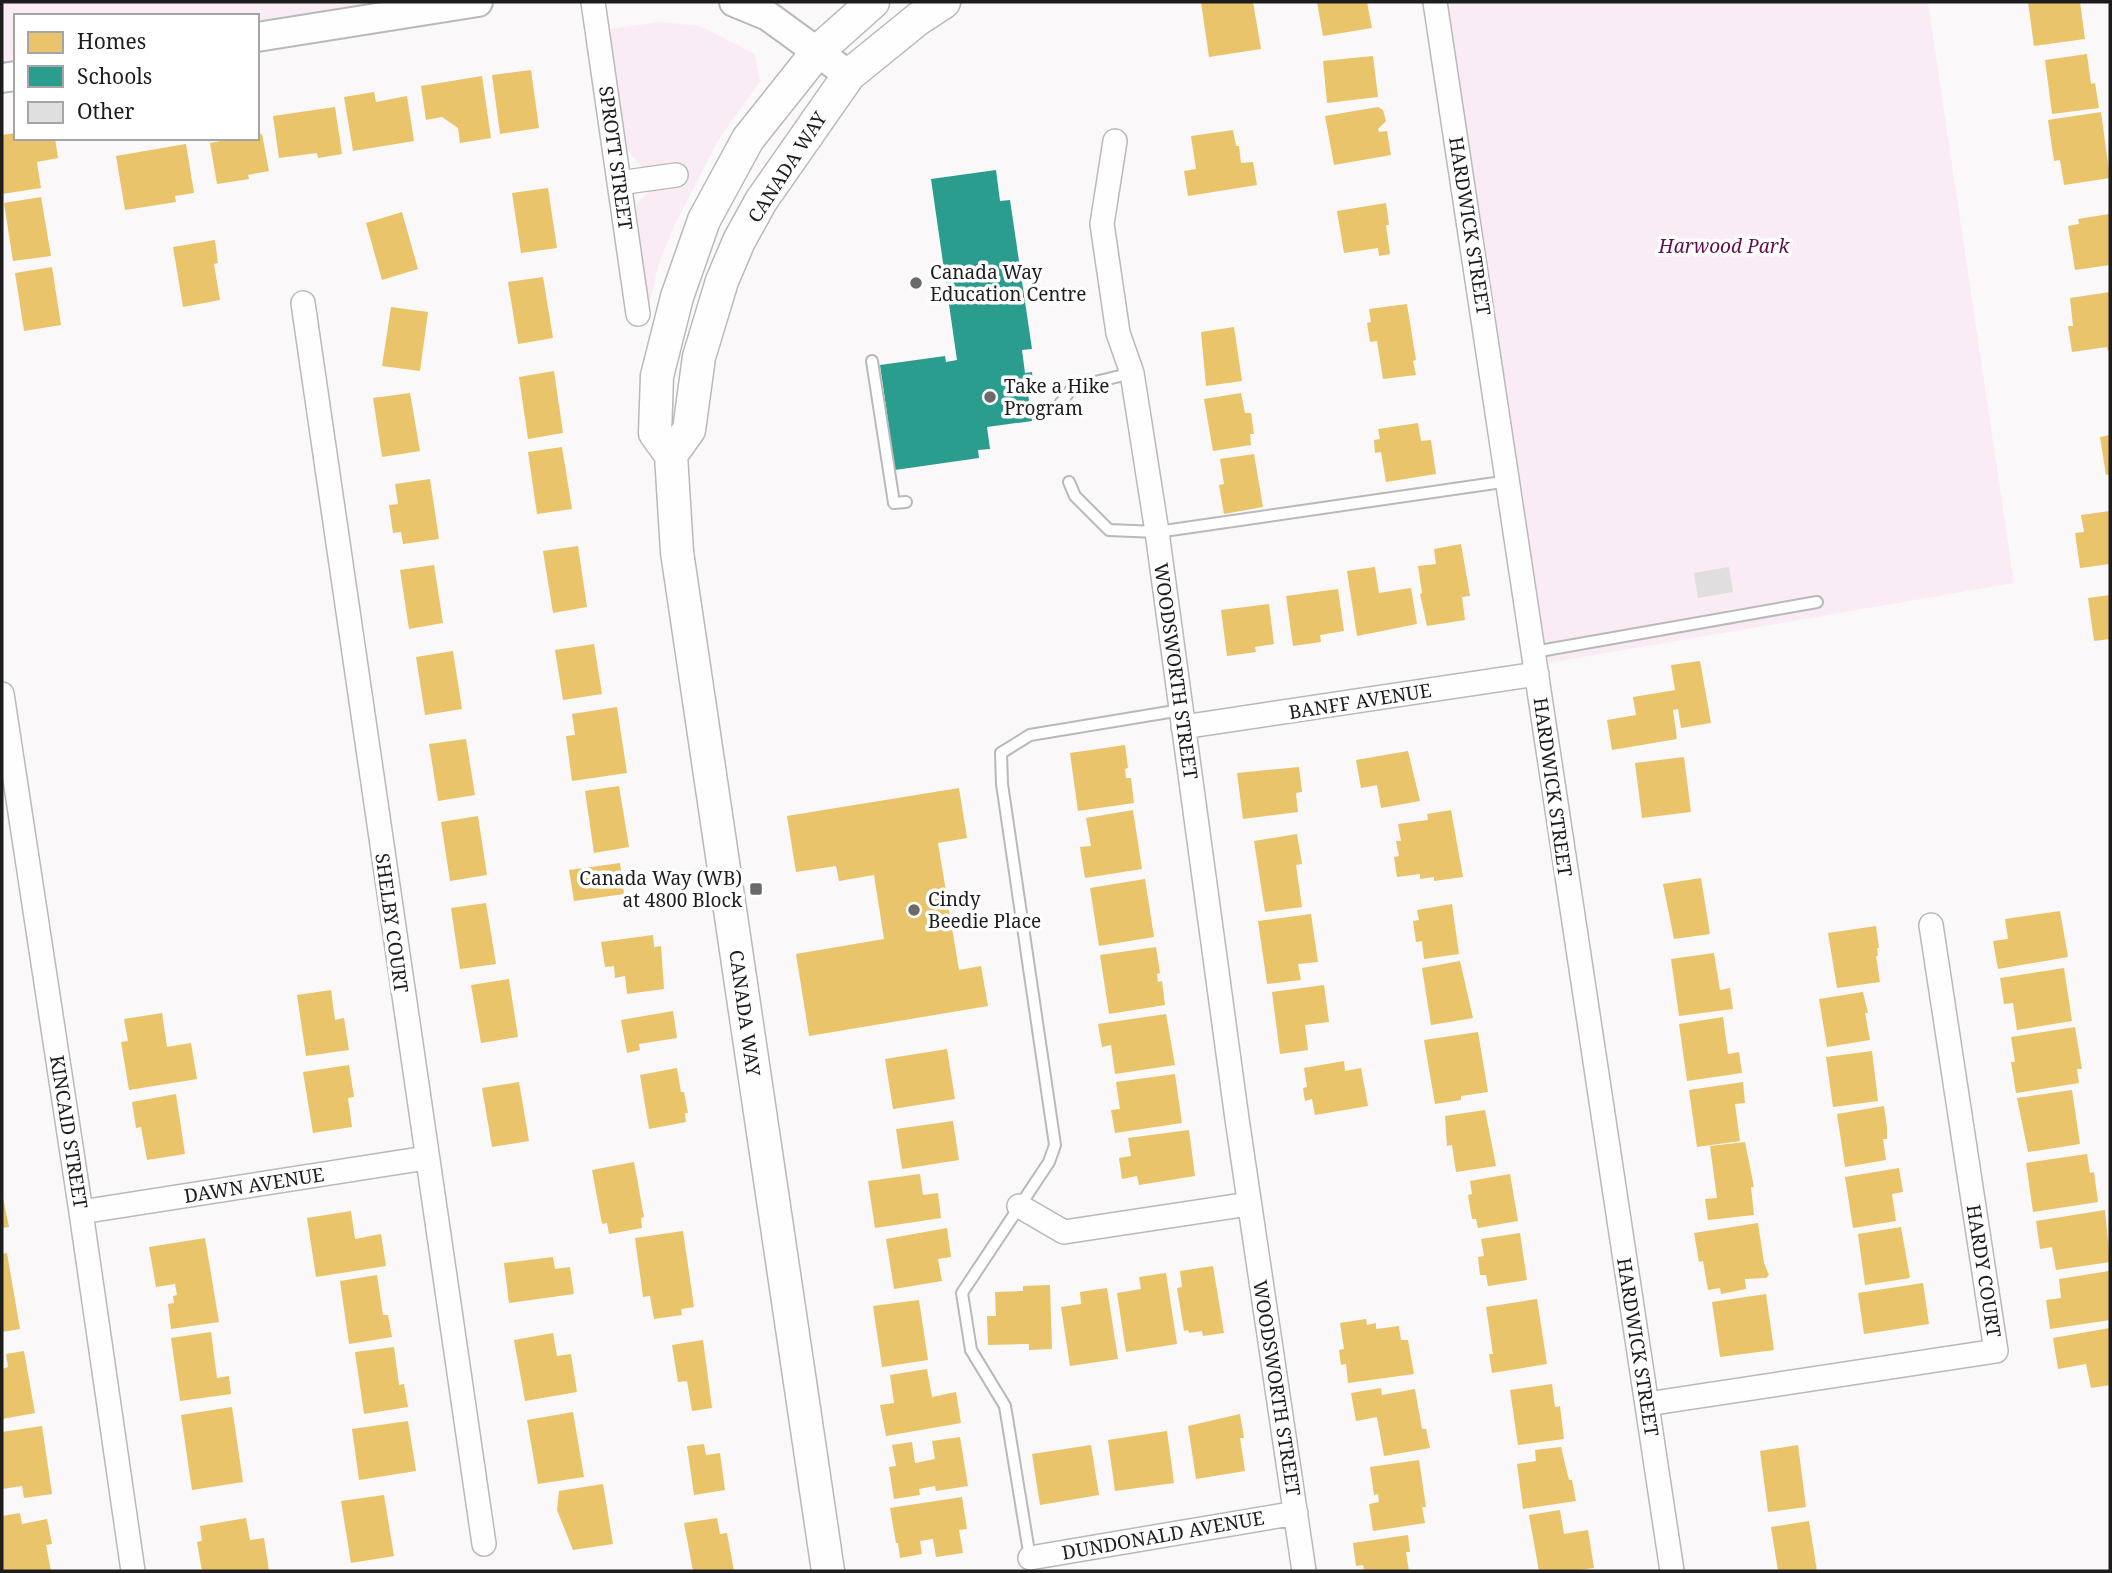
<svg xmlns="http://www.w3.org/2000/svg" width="2112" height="1573" viewBox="0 0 2112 1573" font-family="'Noto Serif',serif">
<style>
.green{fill:#f9ecf5}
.homes{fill:#e9c46a}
.schools{fill:#2a9d8f}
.building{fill:#e0dedf}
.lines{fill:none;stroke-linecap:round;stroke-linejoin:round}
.service-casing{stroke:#bab9ba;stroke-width:14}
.minor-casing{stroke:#bab9ba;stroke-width:26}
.tertiary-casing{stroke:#bab9ba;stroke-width:32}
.secondary-casing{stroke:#bab9ba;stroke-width:35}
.service{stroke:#fefefe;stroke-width:10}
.minor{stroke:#fefefe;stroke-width:23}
.tertiary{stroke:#fefefe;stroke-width:28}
.secondary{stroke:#fefefe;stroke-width:32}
.poi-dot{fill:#6b6a6b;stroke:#fff;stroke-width:2.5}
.labels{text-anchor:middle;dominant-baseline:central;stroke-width:7;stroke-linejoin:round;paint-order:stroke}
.street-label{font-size:19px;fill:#1e1d1e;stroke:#fff}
.park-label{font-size:19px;font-style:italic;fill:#610d4d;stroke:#fff}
.poi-label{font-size:19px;fill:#1e1d1e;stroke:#fff;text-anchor:start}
</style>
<rect width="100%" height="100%" fill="#faf8f9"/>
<path class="green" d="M2,2H386L257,23V16H16V61L2,63Z
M1448,2L1928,3L2014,583L1548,663Z
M660,22L700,26L755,54L760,82L720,137L676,222L659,263L648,309L634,211C646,185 661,186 686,182L685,168L654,170L643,168L626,149L610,29Z"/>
<path class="homes" d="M1201,2H1253L1261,49L1209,57Z
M1317,2H1367L1372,28L1323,36Z
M2028,2H2080L2085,39L2034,46Z
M2087,54L2091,84L2095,83L2099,108L2052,114L2045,60Z
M1373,56L1378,97L1327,103L1323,61Z
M531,70L539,128L500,134L492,75Z
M482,76L491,138L460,143L458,128L442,117L426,120L421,86Z
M374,92L376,102L407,96L414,141L353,151L344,97Z
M335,107L342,154L318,158L317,153L279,158L273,116Z
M1378,107L1383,110L1386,121L1378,129L1379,132L1387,131L1391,155L1334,165L1325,116Z
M2101,112L2110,178L2064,185L2060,160L2054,161L2048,120Z
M1233,130L1236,146H1239L1241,163L1253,162L1257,185L1188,196L1184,171L1196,169L1191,136Z
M16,133V138H55L58,158L37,162L41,188L2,194V135Z
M262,134L269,171L248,175L249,179L217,184L210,143L236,138H257V135Z
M186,144L194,193L175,196L176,202L125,210L116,156Z
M548,188L557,248L521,253L512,193Z
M41,197L51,256L13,261L4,203Z
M1386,203L1389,225H1386L1390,254L1379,256L1378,248L1344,253L1337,211Z
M402,212L418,269L382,280L366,223Z
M2109,214L2110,265L2075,270L2068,226L2079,224L2078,219Z
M215,240L218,263L214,264L220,300L183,307L173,247Z
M52,267L61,325L24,331L15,273Z
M543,277L553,338L518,344L508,282Z
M2110,292V351H2108L2107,347L2072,352L2068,326H2073L2070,298Z
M1407,304L1416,360L1413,361L1416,375L1383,379L1377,341L1370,342L1367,323L1371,322L1369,309Z
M391,307L428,312L420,371L382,366Z
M1234,327L1242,381L1206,386L1201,332Z
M554,371L563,433L528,439L519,377Z
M410,393L420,451L382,457L373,398Z
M1241,393L1245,413H1251L1254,434H1250L1251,445L1213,451L1204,399Z
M1418,423L1421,441L1431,440L1436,474L1386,482L1381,452L1375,453L1374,440L1380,439L1378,429Z
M2110,435V474L2106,475L2100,437Z
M562,447L572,509L537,514L528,452Z
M1254,454L1263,507L1224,514L1219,485L1224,484L1220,459Z
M430,479L439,539L403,544L401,532L393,533L389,505L398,504L395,484Z
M2110,511V564L2080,568L2075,533L2084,532L2081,515Z
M1461,544L1470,596L1462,597L1465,620L1427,626L1420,594L1422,593L1418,566L1436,564L1434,549Z
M578,546L587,607L553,613L543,551Z
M434,565L443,623L409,629L400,570Z
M1375,567L1379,593L1411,588L1417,624L1357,636L1347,571Z
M1338,589L1344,631L1320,635L1321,642L1293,646L1286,596Z
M2110,595V639L2094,641L2088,598Z
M1269,604L1274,644L1255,647L1256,652L1227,656L1221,610Z
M594,644L602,694L563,700L555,650Z
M453,651L462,709L425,715L416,657Z
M1700,661L1711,723L1681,728L1678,709L1673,710L1677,739L1612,750L1607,720L1636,715L1633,697L1675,690L1671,665Z
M617,707L627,773L572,781L566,736L575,735L572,714Z
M466,739L475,795L438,801L429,744Z
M1125,745L1128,768L1125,769L1126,778H1131L1134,803L1078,811L1070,753Z
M1408,751L1420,801L1381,808L1377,785L1361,788L1356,760Z
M1684,757L1691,812L1642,818L1635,763Z
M1299,767L1302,792L1296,793L1298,812L1243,819L1237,773Z
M619,786L629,847L594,853L585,791Z
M959,788L967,838L938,843L959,970L981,966L988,1006L809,1036L796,954L884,939L874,875L839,881L836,866L796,872L787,816Z
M1133,810L1142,869L1085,878L1080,847L1091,846L1086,818Z
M1451,810L1463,877L1434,881V877L1420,879V874L1397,877L1394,857L1399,856L1396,841H1401L1398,824L1428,820L1427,814Z
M478,816L487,875L450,881L441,822Z
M1297,834L1302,864L1296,865L1302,907L1265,912L1254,841Z
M620,863L624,894L574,901L569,870Z
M1701,878L1710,934L1674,939L1663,884Z
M1145,879L1154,937L1099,946L1090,888Z
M486,903L496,964L460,969L451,908Z
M1452,904L1459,954L1424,959L1422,941L1416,942L1413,921L1419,920L1417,910Z
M2060,911L2068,957L1998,969L1993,941L2008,939L2005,919Z
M1311,914L1318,962L1298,964L1301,980L1267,984L1258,921Z
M1876,926L1879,948H1877L1878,956H1876L1880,982L1837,988L1828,933Z
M653,935L654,947L661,946L664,989L627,994L625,976L615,978L614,966L605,967L601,942Z
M1156,947L1160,973L1157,974L1158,982L1162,981L1165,1005L1109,1014L1100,955Z
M1714,953L1720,990L1730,988L1733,1009L1679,1016L1671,959Z
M1460,961L1473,1018L1431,1025L1422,968Z
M2064,968L2072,1021L2017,1030L2013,1003L2004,1004L2000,978Z
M509,979L518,1037L481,1043L471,985Z
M1324,985L1329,1022L1305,1025L1308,1050L1280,1054L1272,992Z
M331,990L335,1020L344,1018L349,1050L306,1056L297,995Z
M1863,992L1868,1013H1865L1870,1040L1827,1047L1819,999Z
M673,1011L677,1038L639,1044L640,1050L627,1053L621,1020Z
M162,1013L167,1047L191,1043L197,1079L129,1090L121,1042L128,1041L124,1019Z
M1166,1014L1175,1065L1115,1074L1111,1045L1102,1047L1098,1024Z
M1723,1017L1728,1054L1739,1052L1742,1073L1687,1081L1679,1024Z
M2075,1027L2082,1069H2077L2079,1083L2016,1093L2011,1062H2015L2011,1037Z
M1478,1032L1488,1092L1461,1096V1100L1435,1104L1424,1040Z
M947,1049L955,1099L893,1109L885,1059Z
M1872,1051L1878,1101L1833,1107L1826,1057Z
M1344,1061L1345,1071L1361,1068L1368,1106L1315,1115L1312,1099L1305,1101L1303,1088L1307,1087L1304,1068Z
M349,1065L354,1097L348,1098L352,1127L313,1133L303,1072Z
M677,1068L681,1092H684L688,1113H685L686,1122L649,1129L640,1075Z
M1175,1074L1182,1123L1115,1133L1111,1110L1120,1109L1116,1082Z
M519,1082L529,1141L492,1147L482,1088Z
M1743,1082L1745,1103L1735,1104L1740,1141L1697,1147L1689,1090Z
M2072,1090L2080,1144L2028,1152L2017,1098Z
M176,1094L185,1154L147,1160L141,1127L136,1128L132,1102Z
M1884,1106L1887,1128V1139H1883L1886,1160L1845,1167L1837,1114Z
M1485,1110L1496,1166L1456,1172L1452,1145L1447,1146L1445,1116Z
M953,1121L959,1160L902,1169L896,1129Z
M1189,1130L1195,1176L1139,1185L1137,1176L1122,1179L1119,1158L1131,1156L1128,1138Z
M1745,1142L1754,1187H1751L1754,1215L1708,1220L1705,1199L1717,1198L1710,1146Z
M2087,1154L2090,1173L2094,1172L2098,1202L2033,1212L2026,1163Z
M634,1162L644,1217L641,1218L642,1228L609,1234L607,1223L602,1224L592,1170Z
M1899,1168L1903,1192L1892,1194L1896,1221L1853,1228L1845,1177Z
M920,1174L923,1195L938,1193L941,1218L875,1228L868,1181Z
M1510,1174L1518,1221L1478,1228L1476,1219H1472L1468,1195L1472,1194L1470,1181Z
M2,1193L9,1227L2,1228Z
M2105,1210L2110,1262L2056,1270L2052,1247L2040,1249L2036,1221Z
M351,1211L355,1239L381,1234L386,1266L316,1277L307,1218Z
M1758,1223L1764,1263L1769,1275L1766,1278L1745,1279L1746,1289L1721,1294L1720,1288L1708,1290L1703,1261L1699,1262L1694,1233Z
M1901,1227L1910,1278L1865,1285L1858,1234Z
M947,1228L951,1257L938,1259L942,1281L894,1289L886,1239Z
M683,1231L694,1307L681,1309L682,1315L654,1319L650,1296L643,1297L635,1238Z
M1520,1233L1527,1280L1488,1286L1486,1275H1480L1478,1257L1484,1256L1481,1239Z
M205,1238L219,1322L171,1329L168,1304L174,1303L173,1296L177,1295L175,1284L156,1287L149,1247Z
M7,1253L20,1329L2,1332V1254Z
M553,1257L555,1269L570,1267L574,1294L509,1303L504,1263Z
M1213,1266L1224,1333L1203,1336L1202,1331L1189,1333L1188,1330L1184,1331L1177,1288L1182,1287L1180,1271Z
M2109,1271L2110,1320L2050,1329L2046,1300L2061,1298L2059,1279Z
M1166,1273L1177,1344L1126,1352L1117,1293L1141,1289L1139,1277Z
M377,1275L383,1315H388L392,1337L349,1344L340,1281Z
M1923,1283L1929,1324L1864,1334L1858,1293Z
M1050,1285L1052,1349L1029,1350V1344L988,1345L987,1316H996L995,1292L1023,1291V1286Z
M1107,1288L1118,1359L1070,1366L1061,1307L1081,1304L1080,1292Z
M1766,1294L1774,1350L1720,1357L1712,1302Z
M1537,1299L1547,1364L1492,1373L1489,1354H1493L1486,1307Z
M919,1300L928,1360L882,1367L873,1306Z
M1366,1319L1367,1325L1376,1323V1329L1399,1326L1401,1340H1408L1414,1374L1348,1383L1346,1364L1341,1365L1339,1350L1344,1349L1340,1323Z
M2110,1328V1385L2091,1388L2086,1364L2058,1369L2053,1338Z
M211,1332L217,1378L229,1376L231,1394L180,1401L171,1338Z
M553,1333L557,1356L571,1354L577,1392L525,1401L514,1340Z
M703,1340L712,1408L692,1411L687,1381L678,1382L672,1345Z
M394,1347L399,1385L404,1384L408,1407L364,1414L355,1352Z
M24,1351L35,1413L2,1419V1369L8,1367L6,1354Z
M927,1369L932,1397L956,1392L961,1423L886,1436L880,1405L894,1403L890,1375Z
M1552,1384L1555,1407L1560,1406L1564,1439L1518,1445L1510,1390Z
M1381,1388L1382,1395L1415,1389L1422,1429H1426L1430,1448L1384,1456L1377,1417L1356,1421L1351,1393Z
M232,1407L243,1482L192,1490L181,1415Z
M573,1412L584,1477L538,1484L527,1420Z
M1240,1414L1244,1438H1240L1245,1471L1196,1479L1188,1426Z
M408,1421L416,1471L359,1480L352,1429Z
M42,1426L52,1494L24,1498L22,1486L2,1489V1432Z
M1167,1431L1174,1483L1115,1491L1108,1440Z
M960,1437L968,1486L936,1491L935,1486L919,1489L920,1495L894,1499L889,1467L896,1466L892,1445L912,1442L915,1463L935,1459L932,1441Z
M704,1444L706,1455L720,1453L725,1490L694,1495L687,1446Z
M1091,1445L1099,1495L1040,1505L1032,1454Z
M1798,1445L1806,1507L1768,1512L1760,1451Z
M1561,1447L1569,1480H1572L1576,1501L1523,1509L1517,1464L1536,1461L1535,1450Z
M1419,1460L1426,1507H1422L1425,1523L1373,1531L1369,1504L1379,1502L1378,1494L1374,1495L1370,1467Z
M603,1484L613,1544L573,1550L557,1510L559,1491Z
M384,1495L394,1556L351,1563L341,1501Z
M962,1497L967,1529L959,1530L963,1553L936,1557L933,1539L920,1541L922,1554L900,1558L898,1543H896L890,1508Z
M1560,1510L1564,1534L1588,1530L1594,1568L1573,1571H1539L1529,1515Z
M20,1513L22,1524L47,1519L52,1544L46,1545L51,1571H2V1516Z
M246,1518L250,1540L264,1538L269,1571H202L197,1542L202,1541L200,1526Z
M717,1518L720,1534L727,1533L734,1571H693L684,1523Z
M1809,1521L1817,1571H1778L1771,1527Z
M1408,1535L1410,1552H1406L1409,1571H1364L1363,1565L1356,1566L1353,1543Z"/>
<path class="schools" d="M996,170L1000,201L1010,200L1032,349L1022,350L1025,373L1032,372L1033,384L1027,386L1032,421L987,427L990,449L978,450L979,458L895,470L880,365L945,356L946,362L957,360L931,179Z"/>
<path class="building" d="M1729,567L1733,592L1698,598L1694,573Z"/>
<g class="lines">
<g class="service-casing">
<path id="service" d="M872,361L894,503L906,502
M1059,405L1070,391L1087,384L1132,373
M1069,482L1075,496L1109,530L1157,532L1509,481
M1534,652L1817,602
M1030,1558L1005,1406L971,1350L962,1293L1049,1162L1055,1145L1002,784L1001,753L1030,735L1181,710"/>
</g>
<g class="minor-casing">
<path id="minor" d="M593,2L638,314
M1435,2L1672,1571
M1115,141L1102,224L1118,333L1132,373L1157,532L1237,1119L1304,1571
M619,183L676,175
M303,303L484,1544
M2,694L81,1212L133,1571
M1183,727L1537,674
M1019,1206L1064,1232L1249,1204
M81,1212L426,1158
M1647,1404L1996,1351L1931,925
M1030,1558L1296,1513"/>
</g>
<g class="tertiary-casing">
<path id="tertiary" d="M734,2L768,16L849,75
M257,37L478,2
M2,78L16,76"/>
</g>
<g class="secondary-casing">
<path id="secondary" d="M671,455L655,433L657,376L677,297L704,220L748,139L818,51L873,2
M828,1571L677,552L671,455L689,430L699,357L722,281L739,241L761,201L849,75L918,19L944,2"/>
</g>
<use href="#service" class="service"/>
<use href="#minor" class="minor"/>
<use href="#tertiary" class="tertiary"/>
<use href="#secondary" class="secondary"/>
</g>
<g class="poi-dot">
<circle cx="916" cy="283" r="7"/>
<circle cx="990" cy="397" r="7"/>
<rect x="749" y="882" width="14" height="14" rx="3.5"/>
<circle cx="914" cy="910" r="7"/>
</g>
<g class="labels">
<g class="street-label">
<text transform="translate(616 158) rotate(82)">SPROTT STREET</text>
<text transform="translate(787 167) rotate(-57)">CANADA WAY</text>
<text transform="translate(1470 226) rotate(81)">HARDWICK STREET</text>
<text transform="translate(1176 671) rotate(82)">WOODSWORTH STREET</text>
<text transform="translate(1360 701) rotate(-9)">BANFF AVENUE</text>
<text transform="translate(1553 787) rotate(82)">HARDWICK STREET</text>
<text transform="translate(392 923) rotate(82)">SHELBY COURT</text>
<text transform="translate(745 1013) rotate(82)">CANADA WAY</text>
<text transform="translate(69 1132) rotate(81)">KINCAID STREET</text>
<text transform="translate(254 1185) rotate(-9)">DAWN AVENUE</text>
<text transform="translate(1984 1271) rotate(81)">HARDY COURT</text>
<text transform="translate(1638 1347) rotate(81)">HARDWICK STREET</text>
<text transform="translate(1277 1388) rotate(81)">WOODSWORTH STREET</text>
<text transform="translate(1163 1535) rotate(-10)">DUNDONALD AVENUE</text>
</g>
<g class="park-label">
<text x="1724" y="246">Harwood Park</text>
</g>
<g class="poi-label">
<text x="930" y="272">Canada Way<tspan x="930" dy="22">Education Centre</tspan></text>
<text x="1004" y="386">Take a Hike<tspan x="1004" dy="22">Program</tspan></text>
<text x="742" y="878" text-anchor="end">Canada Way (WB)<tspan x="742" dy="22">at 4800 Block</tspan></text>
<text x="928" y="899">Cindy<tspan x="928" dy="22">Beedie Place</tspan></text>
</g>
</g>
<rect width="2112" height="1573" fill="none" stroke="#1e1d1e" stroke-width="7"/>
<rect x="14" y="14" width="245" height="126" fill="#ffffff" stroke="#a5a5a5" stroke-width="2"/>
<rect x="28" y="32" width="35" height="21" fill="#e9c46a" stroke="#a5a5a5" stroke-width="2"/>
<text x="77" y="49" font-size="21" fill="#1e1d1e">Homes</text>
<rect x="28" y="66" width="35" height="21" fill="#2a9d8f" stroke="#a5a5a5" stroke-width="2"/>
<text x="77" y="84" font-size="21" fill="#1e1d1e">Schools</text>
<rect x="28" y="102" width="35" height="21" fill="#e0dedf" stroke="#a5a5a5" stroke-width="2"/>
<text x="77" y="119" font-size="21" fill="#1e1d1e">Other</text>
</svg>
